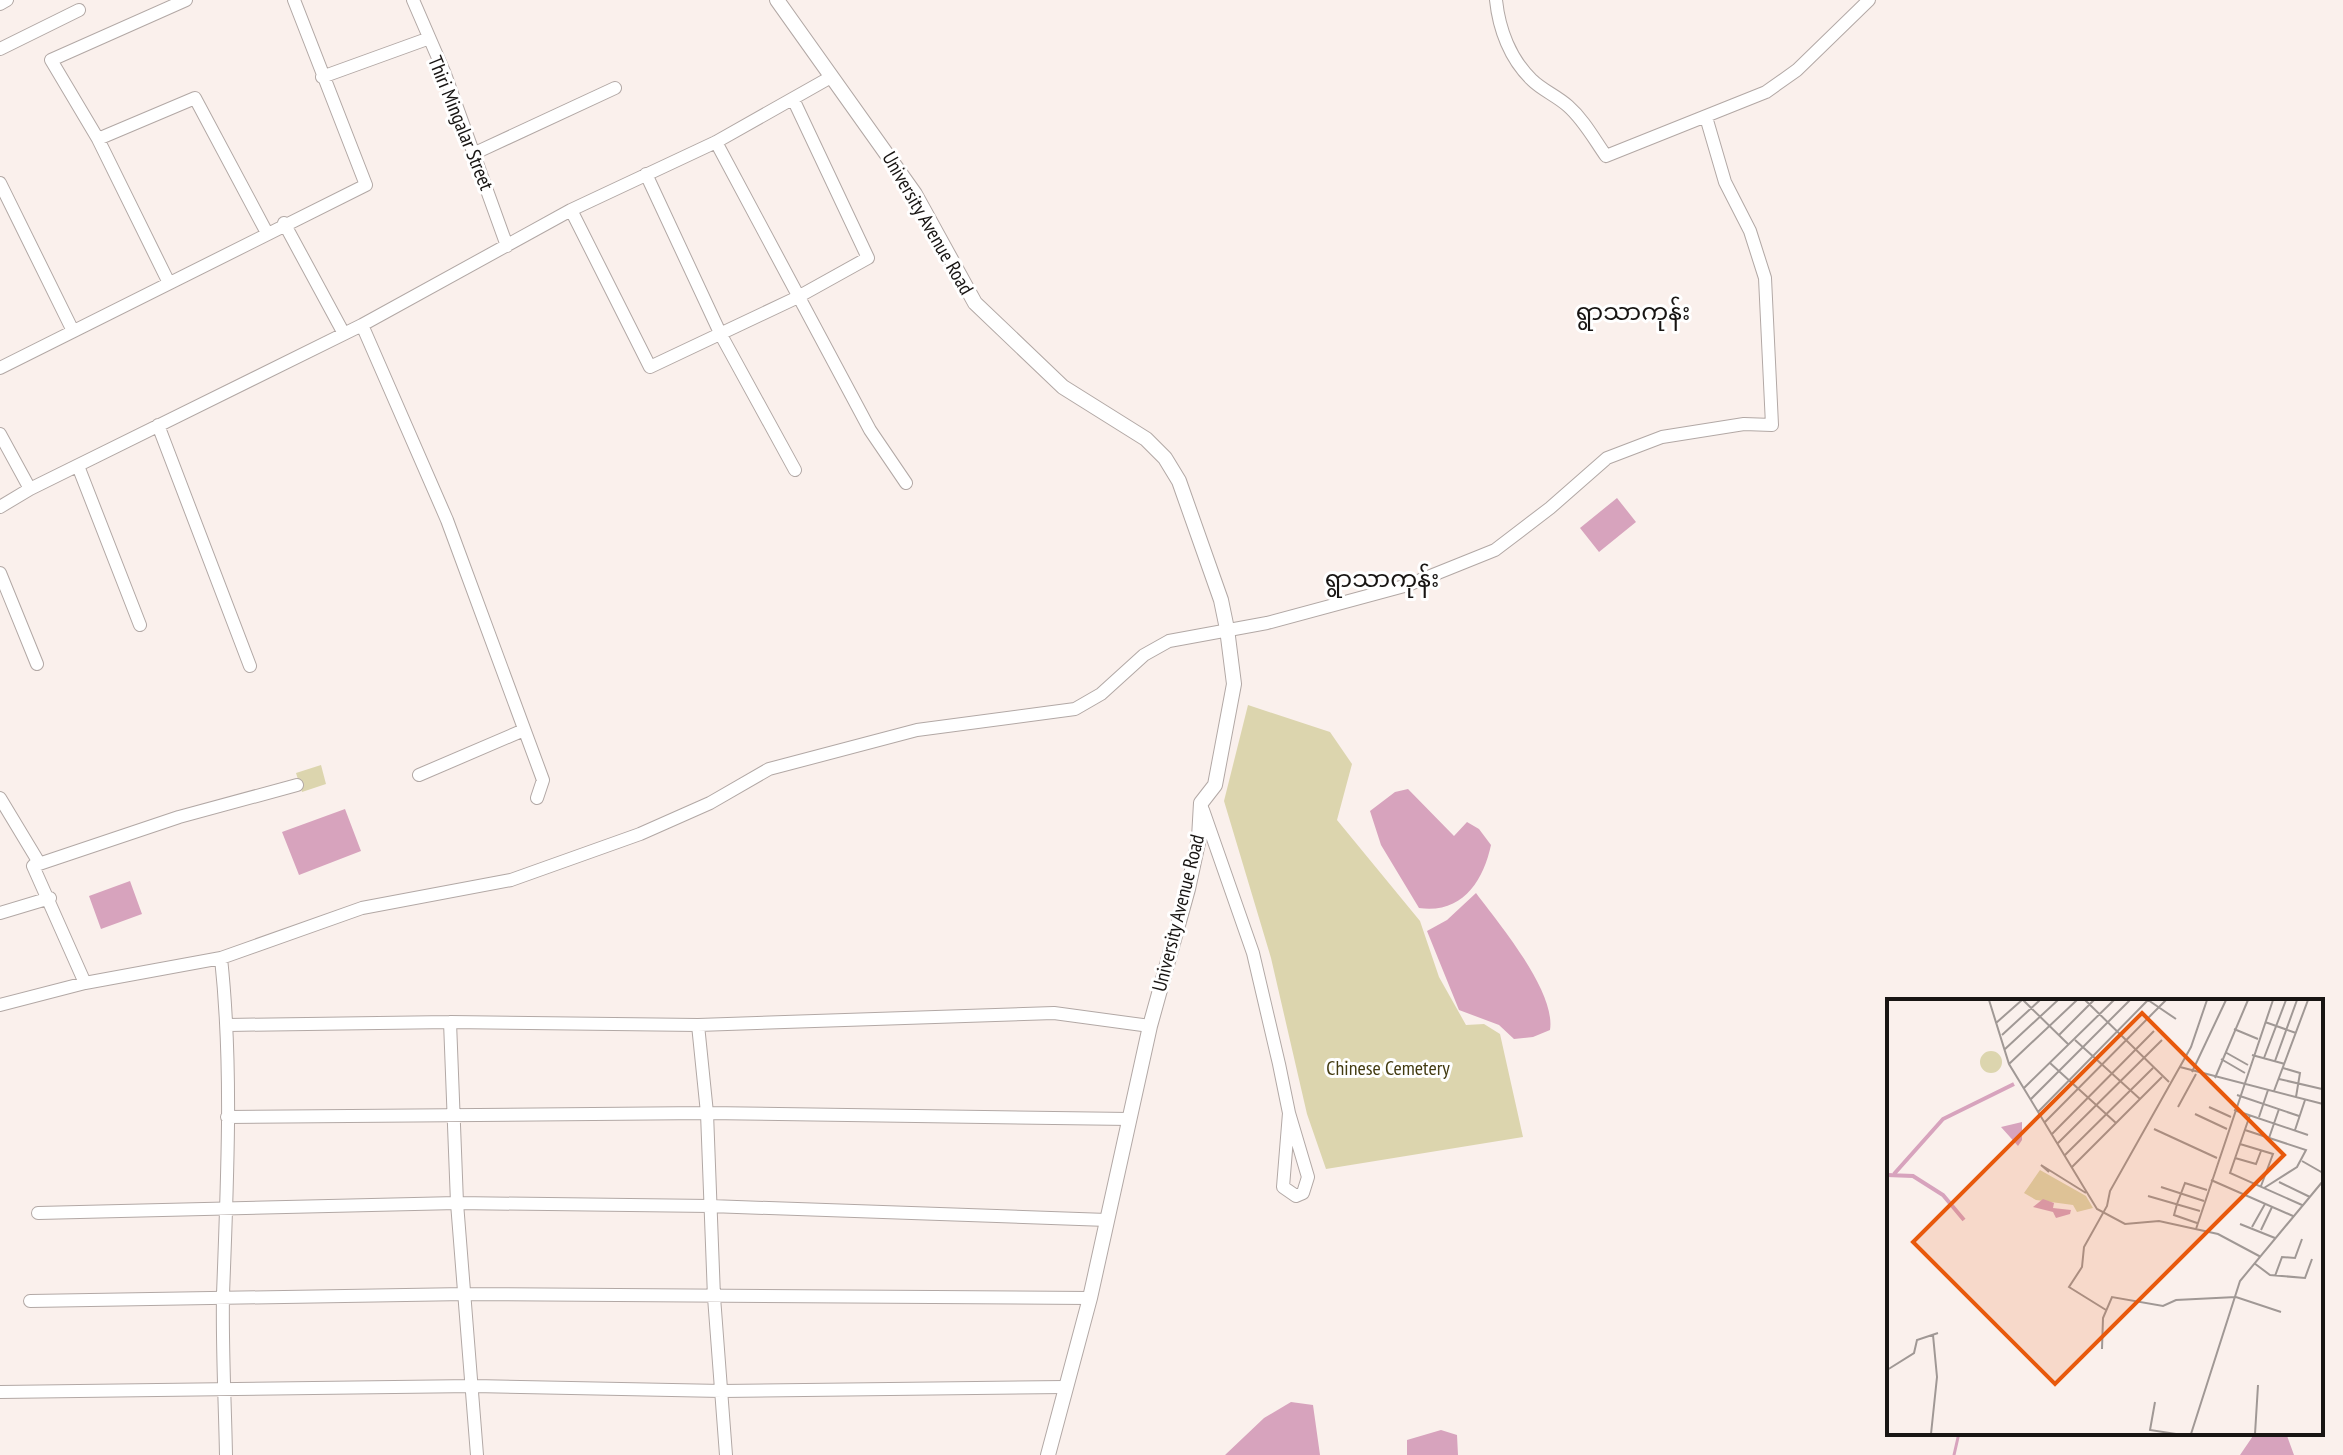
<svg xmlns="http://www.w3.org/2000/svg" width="2343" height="1455" viewBox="0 0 2343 1455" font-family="'PT Sans Narrow','Noto Sans Myanmar',sans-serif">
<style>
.green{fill:#dcd5ae}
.water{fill:#d7a3bd}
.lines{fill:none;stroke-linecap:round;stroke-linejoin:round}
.stream{stroke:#d7a3bd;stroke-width:3}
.minor-casing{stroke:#b2a8a5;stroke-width:14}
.major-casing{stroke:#b2a8a5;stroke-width:16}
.minor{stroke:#fff;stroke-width:12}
.major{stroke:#fff;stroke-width:14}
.labels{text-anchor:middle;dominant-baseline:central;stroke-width:6;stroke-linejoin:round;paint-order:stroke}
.street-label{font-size:20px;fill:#181513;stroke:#fff}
.park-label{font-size:20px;fill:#433b11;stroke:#fff}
.quarter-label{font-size:24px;fill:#181513;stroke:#fff}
.inset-river{fill:none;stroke:#d7a3bd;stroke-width:4}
.inset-road{fill:none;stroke:#a09895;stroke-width:2}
.view{fill:#e8590c;fill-opacity:0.15;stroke:#e8590c;stroke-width:4}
.inset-edge{fill:none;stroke:#181513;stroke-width:4}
</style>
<rect width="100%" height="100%" fill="#faf0ec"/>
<path class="green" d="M1248,705L1330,732L1352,764L1337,820L1420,921L1439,977L1466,1025L1484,1024L1500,1034L1523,1137L1326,1169L1307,1114L1271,958L1224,801Z
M321,765L326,784L302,792L296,773Z"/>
<path class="water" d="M1617,498L1636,522L1599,552L1580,528Z
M1408,789L1454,836L1467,822L1479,829L1491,845C1483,882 1462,914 1419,908L1381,845L1370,811L1395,792Z
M345,809L361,851L299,875L282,832Z
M130,881L142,914L101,929L89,896Z
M1476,893C1499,924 1556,991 1550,1030L1533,1037L1514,1039L1499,1025L1459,1010L1427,931L1447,920Z
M1291,1402L1313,1405L1320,1455H1225L1264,1418Z
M1441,1430L1457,1435L1458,1455H1407V1440Z
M2255,1433H2286L2294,1455H2240Z"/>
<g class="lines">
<path class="stream" d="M1954,1455L1959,1433"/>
<g class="minor-casing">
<path id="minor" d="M413,0L445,74L507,246
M1496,0C1499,29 1510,59 1532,80C1542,90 1557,96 1568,106C1584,120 1594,139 1606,156L1766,92L1797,70L1869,0
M0,4L7,0
M0,49L79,10
M322,77L427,39
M98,139L195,98L267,233
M716,142L870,430L906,483
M475,153L615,88
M646,174L721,335L795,470
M0,183L73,331
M571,210L650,367L796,298L868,258L794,101
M284,223L343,332
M169,283L98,139L51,60L186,0
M362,325L447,520L543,780L537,798
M0,368L366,185L294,0
M158,425L250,666
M0,434L30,489
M78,466L140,625
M0,507L30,489L362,325L571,210L716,142L831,77
M0,573L37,664
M419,775L524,730
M0,798L38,861L33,866L85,983
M1203,810L1253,953L1279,1064L1289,1113L1283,1187L1296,1196L1303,1193L1308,1177L1289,1113
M33,866L179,817L297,785
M0,913L50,898
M221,958C233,1070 227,1183 223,1295C222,1348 225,1402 226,1455
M0,1005L85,983L221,958L362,908L511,880L640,834L710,803L769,769L917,730L1075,709L1101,694L1144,655L1169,641L1267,623L1408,585L1495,550L1550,508L1607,458L1662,437L1744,424L1772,425L1765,278L1750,231L1725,182L1706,117
M450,1022L457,1203L477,1455
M228,1025L450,1022L698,1025L1054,1013L1150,1026
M698,1025L707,1113L714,1297L726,1455
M227,1117L707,1113L1130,1119
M38,1213L457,1203L710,1206L1107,1220
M30,1301L466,1294L1090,1298
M0,1392L474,1386L722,1391L1065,1387"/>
</g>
<g class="major-casing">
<path id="major" d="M777,0L915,194L975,303L1063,387L1146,439L1165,458L1179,481L1221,600L1227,629L1234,684L1215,785L1201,803L1199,838L1188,889L1150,1026L1090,1298L1048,1455"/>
</g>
<use href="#minor" class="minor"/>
<use href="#major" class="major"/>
</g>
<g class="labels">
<g class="street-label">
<text transform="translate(461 123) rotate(68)">Thiri Mingalar Street</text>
<text transform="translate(928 223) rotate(60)">University Avenue Road</text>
<text transform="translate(1178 913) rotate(-76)">University Avenue Road</text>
</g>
<g class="park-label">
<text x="1388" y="1068">Chinese Cemetery</text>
</g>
<g class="quarter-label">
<text x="1633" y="311">ရွာသာကုန်း</text>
<text x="1382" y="578">ရွာသာကုန်း</text>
</g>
</g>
<g transform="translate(1887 999)">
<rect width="436" height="436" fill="#faf0ec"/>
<path d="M93 63a11 11 0 1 1 22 0a11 11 0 1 1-22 0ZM153,171L199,197L206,209L190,213L186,206L149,201L137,194Z" fill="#dcd5ae"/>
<path d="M135,123V141L131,147L114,128ZM156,200L167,204L166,209L184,211L183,215L169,219L166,213L146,208Z" fill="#d7a3bd"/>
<path class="inset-river" d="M7,175L56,120L127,85M0,176L26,177L56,196L77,221"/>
<path class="inset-road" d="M102,1L122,65L210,210L238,225L272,222L331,235L374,258M136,1L182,46M198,1L282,83M261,1L289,20M378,23L409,34M109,24L135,1M347,30L371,40M115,36L153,1M172,36L207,1M188,41L253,100M117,51L171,1M338,53L361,66M365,56L398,65M377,59L399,1M334,60L358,74M388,62L410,1M163,64L229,124M122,65L190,1M293,68L436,105M396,69L413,74L409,98M305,73L339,1M328,79L361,1M392,80L435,90M137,89L227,1M387,92L421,1M350,96L412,117M143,101L243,1M291,108L309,75M322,108L344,118M347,111L421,136M151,113L261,1M308,115L340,130M363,116L343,174L415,206M372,118L381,91M157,124L279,1M267,130L330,159M358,131L419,151L410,168L377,189M408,131L418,101M164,136L267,32M382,139L392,110M170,145L275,41M353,145L386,155L374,187M177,157L266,69M348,159L369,165L374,152M415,162L436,174M185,168L275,78M162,173L154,166L199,194M324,181L406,217M392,183L423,198M274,188L317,202M261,197L313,212M310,224L287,216L290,205L298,184L320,191M353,225L388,239M365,228L378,205M309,230L386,1M374,231L385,208M367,264L383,276L418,279L425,260M388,277L395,258L408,259L415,240M219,311L182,288L195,268L197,248L220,207L223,192L304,48L320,1M215,350L216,319L225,298L276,307L289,301L349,298L394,313M0,371L27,354L30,341L51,334M268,403L263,431L289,435M44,435L50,378L46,336M304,435L353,282L436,182M368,435L371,386"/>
<path class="view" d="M255,14L397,156L168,385L26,243Z"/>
<rect width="436" height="436" class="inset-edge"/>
</g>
</svg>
